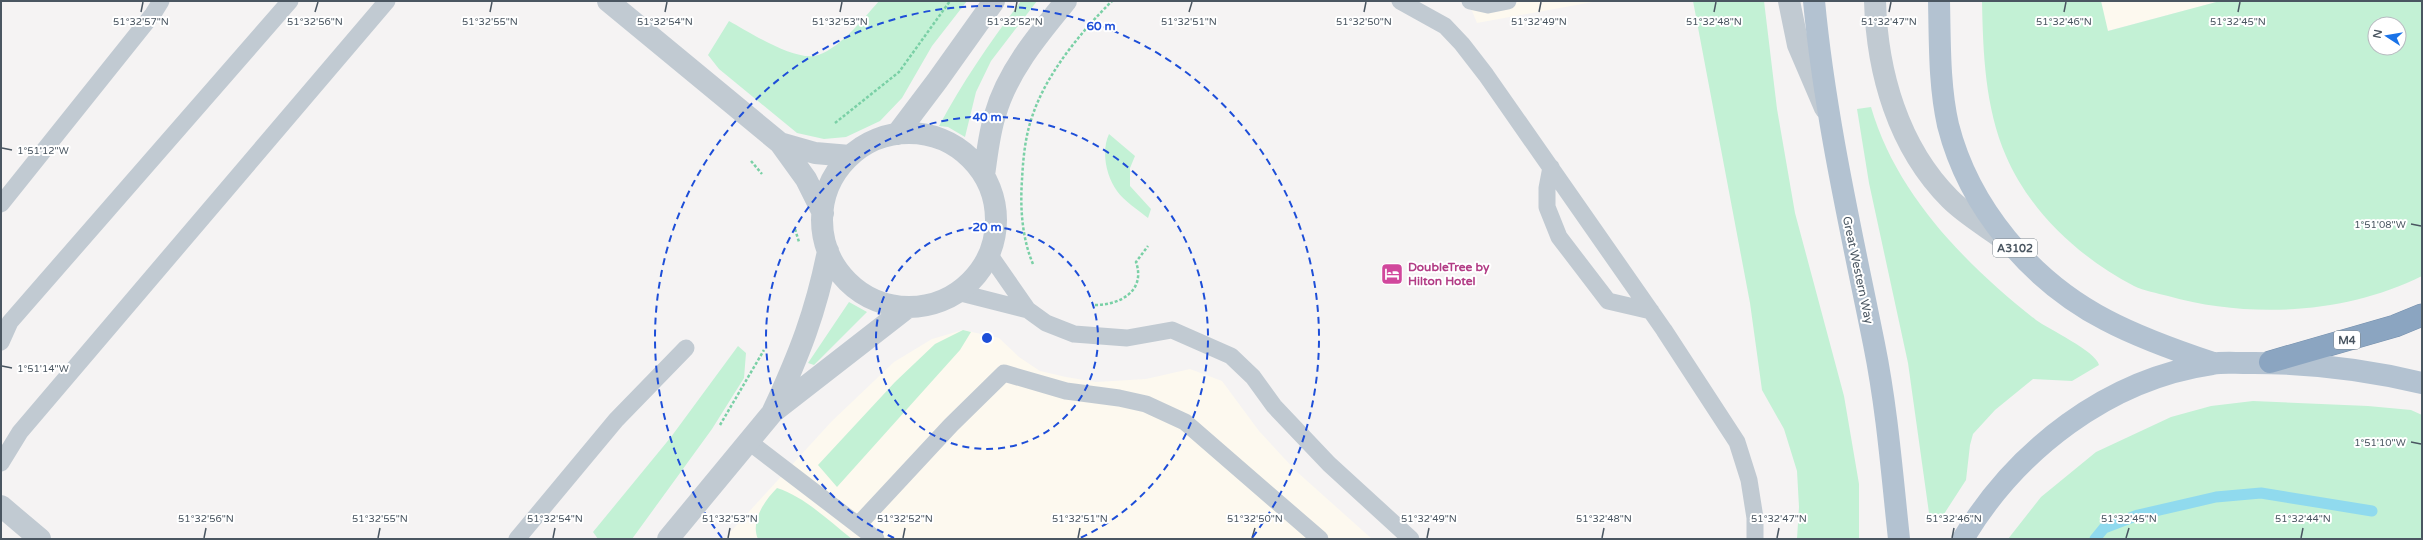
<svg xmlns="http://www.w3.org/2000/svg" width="2423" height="540" viewBox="0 0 2423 540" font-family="'Varela Round',sans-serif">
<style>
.commercial{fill:#fdf9ef}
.green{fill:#c3f1d5;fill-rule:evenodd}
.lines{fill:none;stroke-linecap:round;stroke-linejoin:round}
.stream{stroke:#90daee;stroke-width:11}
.motorway-casing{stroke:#7690ad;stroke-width:23}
.path{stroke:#7ad0a6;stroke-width:2.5;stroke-dasharray:3 2;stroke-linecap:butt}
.service{stroke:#c1cad2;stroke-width:17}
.minor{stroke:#c1cad2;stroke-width:22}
.primary{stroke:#b3c2d1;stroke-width:22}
.motorway{stroke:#8ba5c1;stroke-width:22}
.ticks{fill:none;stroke:#4a5661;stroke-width:1.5}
.ring{fill:none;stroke:#1d4ed8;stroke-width:2;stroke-dasharray:7 5}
.labels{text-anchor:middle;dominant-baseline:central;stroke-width:4;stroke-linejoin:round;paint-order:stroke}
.shield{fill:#fff;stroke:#808990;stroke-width:1}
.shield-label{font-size:11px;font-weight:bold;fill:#4a5661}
.hotel-label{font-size:12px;font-weight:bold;fill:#b23c85;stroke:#fff;text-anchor:start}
.street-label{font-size:12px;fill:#4a5661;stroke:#fff}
.ticks-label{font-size:10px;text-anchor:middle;fill:#4a5661;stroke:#fff;stroke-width:4;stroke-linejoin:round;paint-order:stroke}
.centre{fill:#1d4ed8;stroke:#fff;stroke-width:2}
.ring-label{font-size:12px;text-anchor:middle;font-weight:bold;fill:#1d4ed8;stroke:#fff;stroke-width:4;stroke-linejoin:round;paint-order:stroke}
</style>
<rect width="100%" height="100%" fill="#f5f3f3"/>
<path class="commercial" d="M1468,1H1598L1477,23Z
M2101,1H2220L2107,31Z
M963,330L999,338L1019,357L1040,371L1066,377L1096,382L1146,379L1190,369L1222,381L1259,431L1296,471L1372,539H724L832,421L894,362L932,339Z"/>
<path class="green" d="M879,1H967L932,46L902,98L880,121L846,137L824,139L797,133L719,69L708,55L729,21C749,32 791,59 814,56C837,52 864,18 879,1Z
M1021,1H1037L991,61L976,92L965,137L948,127L939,126C963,81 991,41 1021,1Z
M1693,1H1764L1777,109L1795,213L1844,396L1859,484V539H1797L1799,507L1797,471L1784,429L1762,390L1750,303Z
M1982,1H2101L2108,31L2220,1H2422V276C2346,314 2249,319 2168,296C2157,293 2144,291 2134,286C2080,258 2030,212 2006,156C1985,107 1983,53 1982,1ZM2375,24H2399V48H2375Z
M1871,107C1896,194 1966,265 2036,320C2048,329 2096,351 2099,365L2072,381L2033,379L1995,410L1973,434L1970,445L1966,480L1944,514L1938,519L1933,518L1929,513L1908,363L1869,183L1857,109Z
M1109,134L1135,156L1130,168V186L1151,209L1148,218C1138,210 1124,201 1117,191C1106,176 1101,151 1109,134Z
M849,302L867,312L814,365L808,363Z
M963,330L971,332L960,350L837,487L818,465L895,382L935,344Z
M738,346L746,353L744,378L712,429L632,539H598L593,532L671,437Z
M2253,401L2368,406L2411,410L2422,415V539H2008L2041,497L2096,452L2171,417L2211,406Z
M777,488C805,497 829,521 852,539H758C750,521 765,500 777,488Z"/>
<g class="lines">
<path class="stream" d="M2095,539L2104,528L2138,515L2216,497L2261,493L2372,511"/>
<g class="motorway-casing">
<path id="motorway" d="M2270,362L2395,326L2422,315"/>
</g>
<path class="path" d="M835,123L899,72L950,1
M751,161L762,174
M795,229L799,242
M1033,264C1022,238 1020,208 1022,180C1023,160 1025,137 1032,117C1046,74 1080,33 1112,1
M1095,305C1120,305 1146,291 1136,262L1148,246
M720,425L764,350"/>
<path class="service" d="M1400,1L1445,26L1462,44L1486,75L1664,330L1737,442L1749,480L1755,518V539
M1470,1L1488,5L1508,1
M1551,167L1547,188V207L1559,237L1608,301L1651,311
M1,204L153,14L161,1
M989,254L1028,310
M957,292L1028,310L1046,323L1074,334L1127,338L1172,330L1231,356L1253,377L1274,406L1329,464L1411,539
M1,342L10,322L290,1
M748,441L876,539
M1,463L20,432L387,1
M858,525L951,425L1004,373L1066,391L1119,398L1146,404L1185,422L1320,539
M517,539L616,420L686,348"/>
<path class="minor" d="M608,1L780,143L806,179L823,213
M1789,1L1798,45L1825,108
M1875,1C1877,72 1898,147 1950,199C1966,215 1987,227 2006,241
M822 220a87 87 0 1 1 174 0a87 87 0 1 1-174 0Z
M897,134L937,81L994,1
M780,143L815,153L850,156
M984,175C987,155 989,134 995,115C1007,72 1038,35 1066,1
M773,411C799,355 816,312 828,251
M1,506L40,539
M668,539L773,412L908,307"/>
<path class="primary" d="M1814,1C1825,117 1851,230 1874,344C1887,408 1892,474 1899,539
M1939,1C1940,42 1939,85 1948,125C1969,208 2031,281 2106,320C2140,338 2177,351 2213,363
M1963,539C2016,450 2108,379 2212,364C2222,362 2233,363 2243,363C2304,362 2363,369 2422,383"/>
<use href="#motorway" class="motorway"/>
</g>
<path class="ticks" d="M141,12L143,2M315,12L318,2M490,12L492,2M665,12L667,2M840,12L842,2M1015,12L1017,2M1189,12L1192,2M1364,12L1366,2M1539,12L1541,2M1714,12L1716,2M1889,12L1891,2M2064,12L2066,2M2238,12L2240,2M2,148L12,150M2411,224L2421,226M2,366L12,368M2411,442L2421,444M204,538L206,528M378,538L380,528M553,538L555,528M728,538L730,528M903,538L905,528M1078,538L1080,528M1252,538L1255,528M1427,538L1429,528M1602,538L1604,528M1777,538L1779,528M1952,538L1954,528M2126,538L2129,528M2301,538L2303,528"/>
<g class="ring">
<circle cx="987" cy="338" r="111"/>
<path d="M894 538A221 221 0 1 1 1080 538"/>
<path d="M722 538A332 332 0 1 1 1252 538"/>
</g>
<defs>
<g id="hotel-square" transform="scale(1.15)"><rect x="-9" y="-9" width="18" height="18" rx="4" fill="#d1479c" stroke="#fff"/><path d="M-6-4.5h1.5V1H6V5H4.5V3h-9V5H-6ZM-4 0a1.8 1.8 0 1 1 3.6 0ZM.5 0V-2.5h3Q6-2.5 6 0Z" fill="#fff"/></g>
</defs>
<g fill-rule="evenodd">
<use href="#hotel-square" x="1392" y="274"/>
</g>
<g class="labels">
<g class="shield">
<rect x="1993" y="239" width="44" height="18" rx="3"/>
<rect x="2334" y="331" width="26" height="18" rx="3"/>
</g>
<g class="shield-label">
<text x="2015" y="248">A3102</text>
<text x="2347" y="340">M4</text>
</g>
<g class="hotel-label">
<text x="1408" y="267">DoubleTree by<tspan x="1408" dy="14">Hilton Hotel</tspan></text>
</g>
<g class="street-label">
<text transform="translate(1858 270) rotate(78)">Great Western Way</text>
</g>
</g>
<g class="ticks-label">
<text x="141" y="25">51°32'57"N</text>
<text x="315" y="25">51°32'56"N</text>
<text x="490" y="25">51°32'55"N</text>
<text x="665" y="25">51°32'54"N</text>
<text x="840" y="25">51°32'53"N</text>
<text x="1015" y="25">51°32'52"N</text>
<text x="1189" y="25">51°32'51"N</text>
<text x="1364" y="25">51°32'50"N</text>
<text x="1539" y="25">51°32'49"N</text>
<text x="1714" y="25">51°32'48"N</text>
<text x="1889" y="25">51°32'47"N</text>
<text x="2064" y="25">51°32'46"N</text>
<text x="2238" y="25">51°32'45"N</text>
<text x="43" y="154">1°51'12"W</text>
<text x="2380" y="228">1°51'08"W</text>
<text x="43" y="372">1°51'14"W</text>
<text x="2380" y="446">1°51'10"W</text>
<text x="206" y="522">51°32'56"N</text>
<text x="380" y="522">51°32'55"N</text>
<text x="555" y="522">51°32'54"N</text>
<text x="730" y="522">51°32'53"N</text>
<text x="905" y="522">51°32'52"N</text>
<text x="1080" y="522">51°32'51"N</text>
<text x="1255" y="522">51°32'50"N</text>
<text x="1429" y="522">51°32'49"N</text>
<text x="1604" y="522">51°32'48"N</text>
<text x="1779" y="522">51°32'47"N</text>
<text x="1954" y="522">51°32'46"N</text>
<text x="2129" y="522">51°32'45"N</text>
<text x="2303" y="522">51°32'44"N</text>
</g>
<circle cx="987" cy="338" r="6" class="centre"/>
<g class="ring-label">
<text x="1101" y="30">60 m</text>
<text x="987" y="121">40 m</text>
<text x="987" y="231">20 m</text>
</g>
<rect width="2423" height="540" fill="none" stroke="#4a5661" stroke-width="4"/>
<g transform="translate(2387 36) rotate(282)"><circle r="19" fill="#ffffff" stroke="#b7bbc0"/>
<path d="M0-3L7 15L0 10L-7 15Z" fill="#1a73e8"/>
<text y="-6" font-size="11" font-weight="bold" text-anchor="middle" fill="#4a5661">N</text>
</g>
</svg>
